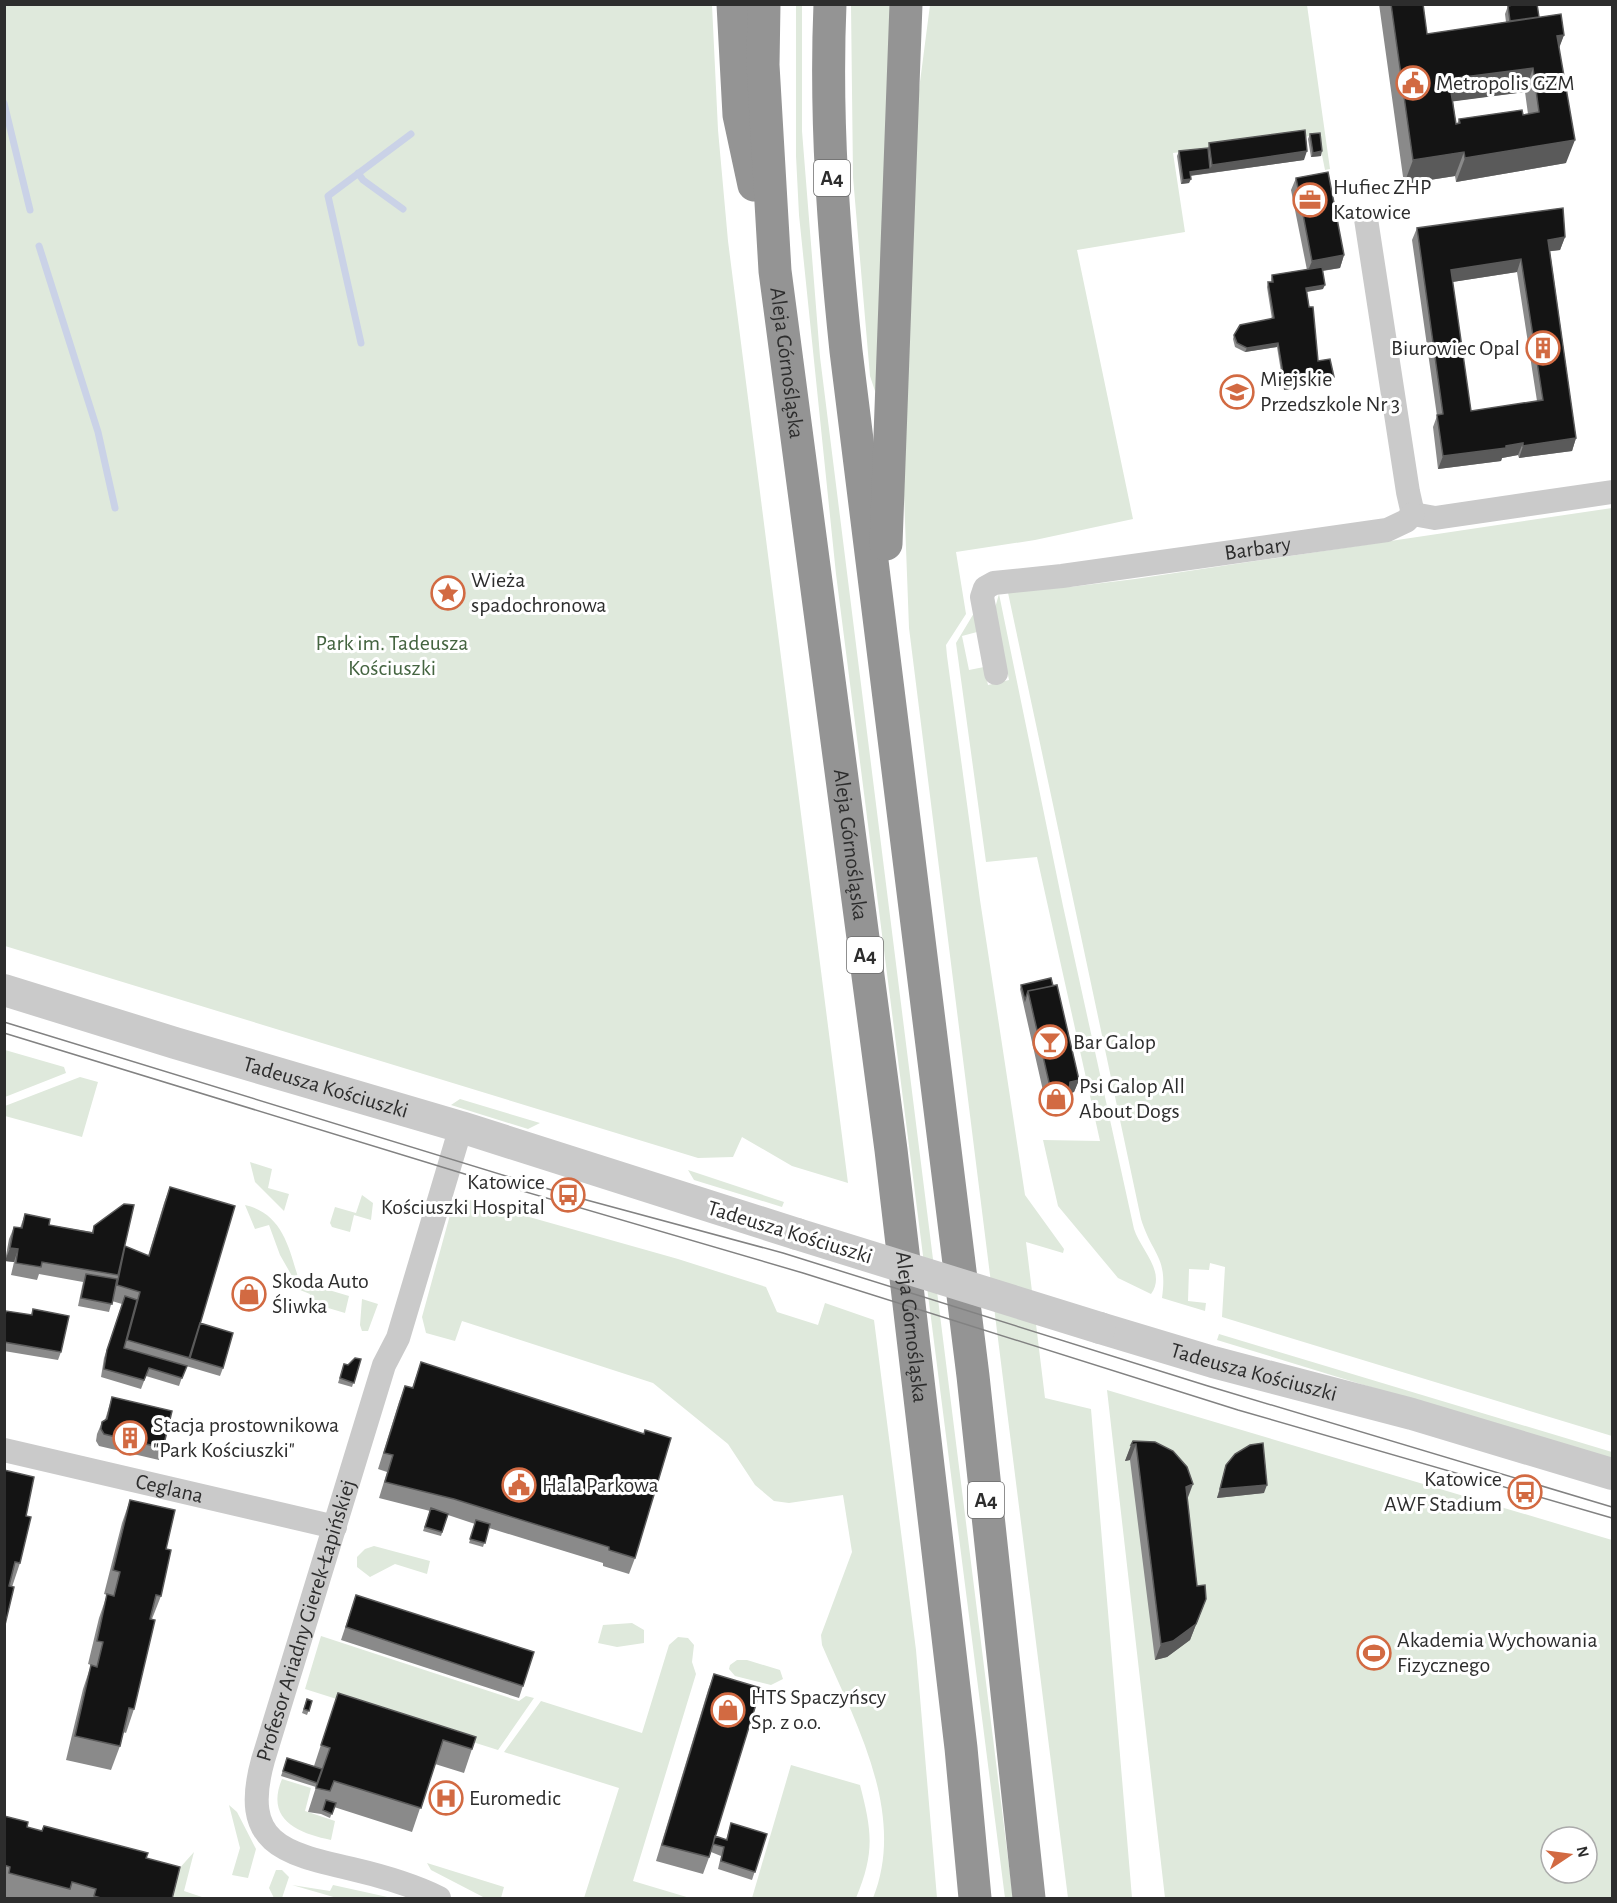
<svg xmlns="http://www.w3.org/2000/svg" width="1617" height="1903" viewBox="0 0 1617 1903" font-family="'Alegreya Sans',sans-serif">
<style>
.green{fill:#dfe9dc;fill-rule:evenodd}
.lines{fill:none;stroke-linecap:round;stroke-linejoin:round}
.stream{stroke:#cad2e7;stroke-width:7}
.minor{stroke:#cacaca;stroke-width:24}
.tertiary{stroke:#cacaca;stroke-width:32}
.motorway{stroke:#949494;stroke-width:33}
.tram{stroke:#828282;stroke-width:1.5}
.tertiary-bridge{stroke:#cacaca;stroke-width:32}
.wall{fill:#8a8a8a;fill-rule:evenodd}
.shaded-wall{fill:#5a5a5a}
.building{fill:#141414;stroke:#5a5a5a;stroke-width:1.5;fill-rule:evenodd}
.labels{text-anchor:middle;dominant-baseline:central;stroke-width:6;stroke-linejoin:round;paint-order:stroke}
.shield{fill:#fff;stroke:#6c6c6c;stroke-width:1.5}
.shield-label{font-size:21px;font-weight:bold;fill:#2d2d2d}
.poi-label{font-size:22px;fill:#2d2d2d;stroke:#fff;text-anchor:start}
.street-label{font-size:22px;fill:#2d2d2d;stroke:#fff}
.park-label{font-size:22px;fill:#446440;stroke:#fff}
</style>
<rect width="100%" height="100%" fill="#fff"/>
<path class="green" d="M4,5H712L718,130L728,241L848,1183L792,1166L742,1137L733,1157L698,1158L5,946Z
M796,5H802V131L820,357L1013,1898H1005L836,574L799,215L796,156Z
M851,5H893L879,390L875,391L870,376L853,177Z
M930,5H1307L1330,169L1325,170L1318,135L1173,153L1185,232L1077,250L1133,519L1035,540L956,552L966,614L946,645L947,656L980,900L1025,1195L1064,1249L1063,1253L1026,1242L1045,1398L1091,1409L1132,1898H1068L909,628L903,468L917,105Z
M1612,508V1436L1222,1317L1225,1267L1210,1263L1209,1270L1189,1269L1188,1301L1206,1303L1205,1311L1162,1298C1168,1256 1152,1255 1141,1219L1007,588L1070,587L1135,579Z
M999,594L1063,906L1134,1229C1140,1249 1167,1272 1151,1294L1118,1278L1058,1206L1043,1140L1100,1141L1037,857L986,862L956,643L974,613L977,632L962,636L969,670L984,667L988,685L1009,680L995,608Z
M5,1050L64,1067L66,1073L5,1097Z
M80,1077L98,1082L82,1137L5,1116V1106Z
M460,1099L540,1123L528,1129L451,1105Z
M250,1162L272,1169L268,1188L289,1194L284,1211L255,1182Z
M688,1170L784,1202L782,1207L694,1180Z
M362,1195L373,1203L371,1220L354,1215L350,1232L332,1227L330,1223L335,1207L356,1213Z
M466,1199L678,1259L766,1287L777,1312L818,1325L825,1303L874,1320L916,1650L937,1898H873C907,1813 855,1722 822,1645L821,1635L852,1552L843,1495L789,1503L774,1501L755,1485L728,1444L653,1383L462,1321L455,1341L426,1333L422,1317L453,1204L460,1207Z
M245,1205C285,1214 290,1253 301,1287L311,1290L312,1285L349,1296L345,1313L308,1302L310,1294L300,1290L280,1255L269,1225L255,1229Z
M362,1299L378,1304L368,1331H362L360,1325Z
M1219,1334L1612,1452V1461L1217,1340Z
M1107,1390L1612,1540V1898H1165ZM1551,1837H1587V1873H1551Z
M374,1546L430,1561L427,1574L395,1564L370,1577L357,1567V1557L365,1549Z
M632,1623L644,1630V1643L617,1647L598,1643L603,1625Z
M321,1636L519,1701L526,1696L534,1698L498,1750L305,1689Z
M678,1637L688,1638L694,1645L692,1662L696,1674L633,1881L690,1898H584L619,1788L504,1752L541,1701L642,1733L669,1645Z
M737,1660H747L780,1670L783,1679L771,1685L735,1676L729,1669L730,1665Z
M791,1765L860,1785C872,1831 875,1853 856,1898H752Z
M282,1779L311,1788L305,1811L335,1821L331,1840C298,1833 265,1820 282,1779Z
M229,1805L237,1812L256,1849L248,1878L232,1875L240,1848Z
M194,1852L184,1891L205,1898H170L177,1871Z
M427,1863L504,1887L501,1898H485L431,1870Z
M276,1870H282L289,1877L282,1898H274L269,1888Z
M292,1885L330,1891L333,1885L392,1898H337Z"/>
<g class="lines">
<path class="stream" d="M4,103L30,210
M358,173L363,180L403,209
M39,246L98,432L115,508
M361,343L328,196L411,134"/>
<g class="minor">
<path d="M1366,219L1408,492L1413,514"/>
<path d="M1413,514L1435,518L1612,492"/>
<path id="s1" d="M996,673L982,597L985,588L994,583L1062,576L1387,530L1406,521L1413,514"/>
<path id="s2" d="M4,1450L335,1527"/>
<path id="s3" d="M439,1898C411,1884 382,1876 352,1869C282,1853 240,1843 263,1760L384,1365L398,1338L461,1127"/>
</g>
<g class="tertiary">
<path id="s4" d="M4,990L175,1043L461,1127L797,1234"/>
<path id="s5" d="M1100,1328L1213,1362L1412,1414L1612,1474"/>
</g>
<g class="motorway">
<path d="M733,4L739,115L754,185"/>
<path id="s6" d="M764,4L763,65L775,271L891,1150L961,1748L975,1898"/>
<path d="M830,4C825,120 834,236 846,351L973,1376L1029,1898"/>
<path d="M886,544L906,4"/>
</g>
<path class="tram" d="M4,1022L568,1195L783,1253L1208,1386L1612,1507
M4,1033L468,1175L803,1273L1238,1410L1612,1518"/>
<path class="tertiary-bridge" d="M797,1234L1100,1328"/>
</g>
<path class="wall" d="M1379,4H1423L1427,34L1506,22L1505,14L1508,6L1539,17L1564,35L1559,47L1566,163L1456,182L1455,176L1404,184ZM1525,92L1528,114L1459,119L1457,124H1456L1453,101Z
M1310,134L1321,156L1311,157L1308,139Z
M1209,143L1304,160L1190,176L1189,183L1181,184L1177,156L1179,151L1208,148Z
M1296,178L1344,255L1340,268L1323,271V289L1307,292L1318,361L1332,382L1284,390L1277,347L1245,352L1235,347L1233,339L1234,335L1272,319L1267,287L1268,282H1271V279L1272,275L1307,270L1291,190Z
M1417,228L1565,237L1560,250L1550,251L1576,438L1572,451L1519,458L1518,455L1502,458L1501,461L1438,469L1433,427L1437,416L1412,240ZM1517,272L1537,401L1471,411L1452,282Z
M1021,985L1053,986L1079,1080L1074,1092L1068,1094L1065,1104L1058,1110L1046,1104L1020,989Z
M170,1187L200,1323L223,1368L220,1376L186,1366L179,1386L146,1376L141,1389L101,1377L104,1358L122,1304L112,1301L109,1312L78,1306L83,1282L39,1274L37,1280L11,1275L14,1262L5,1261L9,1239L14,1227L20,1228L25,1214L49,1225L92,1232L94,1226L125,1246L148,1256L164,1203Z
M33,1309L61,1352L58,1360L4,1351V1315L6,1311L31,1315Z
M361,1359L352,1387L338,1383L344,1364L348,1365Z
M421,1362L635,1558L629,1574L603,1566V1563L489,1528L483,1547L469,1543L475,1524L448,1515L441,1536L423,1531L430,1511L379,1498L387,1472L378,1469L399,1402L405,1386L412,1388Z
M112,1397L163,1448L159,1460L99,1446L96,1441L97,1434L102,1422L105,1420Z
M1133,1441L1187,1499L1197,1586L1206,1599L1190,1640L1167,1657L1155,1660L1130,1460L1125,1461Z
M1226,1465L1264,1493L1217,1498Z
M4,1470L26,1516L20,1563L12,1587L4,1629Z
M130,1500L166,1549L161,1596L152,1619L134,1709L126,1733L123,1732L120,1746L111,1770L66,1760L83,1689L91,1665L88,1664L99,1618L107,1595L104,1594L122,1523Z
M356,1595L534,1652L519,1698L341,1640Z
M714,1674L715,1836L726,1840L731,1823L767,1834L752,1880L718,1869L721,1856L711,1852L703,1874L656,1861L708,1690Z
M338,1693L472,1749L464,1773L435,1764L412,1832L334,1807L330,1818L321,1814L308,1812L316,1787L281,1776L287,1758L314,1766Z
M307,1699L312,1701L307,1715L302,1713Z
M4,1816L27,1827L42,1831L44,1826L146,1858L172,1899L4,1898Z"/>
<path class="shaded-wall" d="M1564,35L1555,59L1557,36Z
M1533,68L1525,92L1441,103L1449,79Z
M1575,140L1566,163L1456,182L1465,158Z
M1307,151L1304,160L1188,176L1190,172L1210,169L1212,165Z
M1322,151L1321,156L1311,157L1313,153Z
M1464,152L1455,176L1404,184L1413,160Z
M1191,179L1189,183L1181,184L1183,180Z
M1565,237L1560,250L1544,252L1548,240Z
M1344,255L1340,268L1307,273L1312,261Z
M1521,259L1517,272L1446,283L1451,270Z
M1325,285L1323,289L1305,292L1306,288Z
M1278,343L1277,347L1245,352L1247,348Z
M1334,377L1332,382L1284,390L1285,385Z
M1576,438L1572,451L1519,458L1523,446Z
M1523,443L1518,455L1502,458L1501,461L1438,469L1443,456Z
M1079,1080L1074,1092L1068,1094L1065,1104L1058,1110L1062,1097L1070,1082Z
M10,1248L18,1249L14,1262L5,1261Z
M1136,1444L1130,1460L1125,1461L1131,1445Z
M1193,1484L1187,1500L1186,1487Z
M1267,1485L1264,1493L1217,1498L1220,1489Z
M1206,1599L1190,1640L1167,1657L1155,1660L1161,1644Z"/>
<path class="building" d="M1391,4H1423L1427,34L1561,14L1564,35L1557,36L1575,140L1465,158L1464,152L1413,160ZM1533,68L1539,112L1523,115L1522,110L1459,119L1460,123L1456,124L1449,79Z
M1517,4H1537L1539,17L1510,21L1508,6Z
M1305,130L1307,151L1212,165L1209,143Z
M1320,133L1322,151L1313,153L1310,134Z
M1208,148L1210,169L1190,172L1191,179L1183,180L1179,151Z
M1328,172L1344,255L1312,261L1296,178Z
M1563,208L1565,237L1548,240L1576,438L1523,446V443L1506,446V448L1443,456L1437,415L1443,414L1417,228ZM1521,259L1543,400L1471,411L1451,270Z
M1322,267L1325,285L1306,288L1309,307H1313L1318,361L1330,359L1334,377L1285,385L1278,343L1247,348L1237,343L1234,335L1240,325L1274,318L1268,282H1273L1272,275Z
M1051,978L1053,986L1028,991L1025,1000L1021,985Z
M1057,985L1079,1080L1070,1082L1069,1091L1062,1097L1051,1091L1028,991Z
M170,1187L235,1206L190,1358L127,1340L140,1292L117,1285L125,1246L149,1256Z
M124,1204L134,1205L118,1275L42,1262L41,1267L16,1263L18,1249L10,1248L14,1227L22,1228L25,1214L50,1219L49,1225L93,1233L94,1226Z
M86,1274L117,1279L112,1304L81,1298Z
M125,1296L137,1300L124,1348L187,1366L182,1378L149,1368L144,1380L104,1369L107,1350Z
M33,1309L69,1316L61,1352L4,1342V1319L6,1311L32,1315Z
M200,1323L233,1333L223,1368L189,1358Z
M355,1358L361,1359L354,1383L340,1378L344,1364L348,1365Z
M421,1362L644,1434L645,1430L671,1438L635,1558L609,1550V1547L454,1499L385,1482L393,1455L384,1453L405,1386L413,1388Z
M112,1397L172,1411L163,1448L104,1434L101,1429L102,1422L107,1419Z
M1133,1441L1155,1442L1173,1451L1187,1467L1193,1484L1186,1487L1197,1586L1205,1585L1206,1599L1196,1624L1173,1641L1161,1644L1136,1444L1131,1445Z
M1263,1443L1267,1485L1220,1489L1226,1465L1235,1454L1250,1445Z
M4,1470L34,1477L26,1516L31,1517L20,1563L15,1562L9,1586L14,1587L4,1629Z
M130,1500L175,1510L166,1549L171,1550L161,1596L156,1595L150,1619L155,1620L134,1709L129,1708L120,1746L75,1736L91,1665L97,1667L103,1642L97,1641L107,1594L114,1596L120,1572L113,1570Z
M431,1508L448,1514L442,1532L425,1527Z
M476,1520L490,1524L485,1543L470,1539Z
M356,1595L534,1652L523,1686L346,1627Z
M714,1674L761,1688L709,1857L662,1845Z
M338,1693L476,1737L472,1749L443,1740L421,1808L334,1781L330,1791L316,1788L330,1748L321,1745Z
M307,1699L312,1701L309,1711L304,1709Z
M287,1758L322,1769L317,1783L283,1771Z
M326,1800L336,1803L332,1814L323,1810Z
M4,1816L28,1822L27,1827L42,1831L44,1826L148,1853L146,1858L180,1867L172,1899H104L94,1896L96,1889L72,1882L70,1889L9,1873L10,1867L4,1865Z
M731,1823L767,1834L755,1872L721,1861L724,1847L713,1844L715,1836L727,1840Z"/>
<defs>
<g id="civic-ring" transform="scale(1.725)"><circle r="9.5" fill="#fff" stroke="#d26a42" stroke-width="1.5"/><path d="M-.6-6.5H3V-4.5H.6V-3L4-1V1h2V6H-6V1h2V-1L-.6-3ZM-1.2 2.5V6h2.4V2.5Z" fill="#d26a42"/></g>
<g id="office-ring" transform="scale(1.725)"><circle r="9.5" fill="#fff" stroke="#d26a42" stroke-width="1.5"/><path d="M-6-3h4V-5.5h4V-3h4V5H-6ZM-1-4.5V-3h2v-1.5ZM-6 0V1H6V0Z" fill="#d26a42"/></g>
<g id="building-ring" transform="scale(1.725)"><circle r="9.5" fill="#fff" stroke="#d26a42" stroke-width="1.5"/><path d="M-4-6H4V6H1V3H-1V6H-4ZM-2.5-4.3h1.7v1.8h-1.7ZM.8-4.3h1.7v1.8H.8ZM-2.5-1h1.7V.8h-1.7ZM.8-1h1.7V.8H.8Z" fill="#d26a42"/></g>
<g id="school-ring" transform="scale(1.725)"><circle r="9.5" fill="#fff" stroke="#d26a42" stroke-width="1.5"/><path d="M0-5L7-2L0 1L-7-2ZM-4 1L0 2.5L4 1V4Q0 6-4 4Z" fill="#d26a42"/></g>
<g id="sight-ring" transform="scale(1.725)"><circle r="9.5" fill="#fff" stroke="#d26a42" stroke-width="1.5"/><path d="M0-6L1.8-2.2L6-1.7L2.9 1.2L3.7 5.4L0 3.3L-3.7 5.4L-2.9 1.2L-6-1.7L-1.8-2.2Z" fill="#d26a42"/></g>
<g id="bar-ring" transform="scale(1.725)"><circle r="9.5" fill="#fff" stroke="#d26a42" stroke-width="1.5"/><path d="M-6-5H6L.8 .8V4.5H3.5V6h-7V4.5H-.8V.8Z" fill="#d26a42"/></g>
<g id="shop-ring" transform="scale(1.725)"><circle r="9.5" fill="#fff" stroke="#d26a42" stroke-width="1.5"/><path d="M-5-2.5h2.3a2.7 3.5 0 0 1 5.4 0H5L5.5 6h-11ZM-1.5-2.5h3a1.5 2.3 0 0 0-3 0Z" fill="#d26a42"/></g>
<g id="bus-ring" transform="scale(1.725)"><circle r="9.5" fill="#fff" stroke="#d26a42" stroke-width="1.5"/><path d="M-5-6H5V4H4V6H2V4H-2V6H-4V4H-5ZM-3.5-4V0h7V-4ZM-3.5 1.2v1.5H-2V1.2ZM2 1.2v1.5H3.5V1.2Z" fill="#d26a42"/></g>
<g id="stadium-ring" transform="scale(1.725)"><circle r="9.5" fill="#fff" stroke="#d26a42" stroke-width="1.5"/><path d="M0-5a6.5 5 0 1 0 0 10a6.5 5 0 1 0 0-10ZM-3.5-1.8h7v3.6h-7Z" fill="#d26a42"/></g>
<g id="hospital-ring" transform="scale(1.725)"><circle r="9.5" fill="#fff" stroke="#d26a42" stroke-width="1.5"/><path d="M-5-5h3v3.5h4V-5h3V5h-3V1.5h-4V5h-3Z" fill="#d26a42"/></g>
</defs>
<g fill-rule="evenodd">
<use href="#civic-ring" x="1413" y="83"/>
<use href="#office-ring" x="1310" y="200"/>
<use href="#building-ring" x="1543" y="348"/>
<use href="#school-ring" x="1237" y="392"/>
<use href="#sight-ring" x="448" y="593"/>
<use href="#bar-ring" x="1050" y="1042"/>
<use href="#shop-ring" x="1056" y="1099"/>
<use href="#bus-ring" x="568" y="1195"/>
<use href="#shop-ring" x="249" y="1294"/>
<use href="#building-ring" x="130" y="1438"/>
<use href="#civic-ring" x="519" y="1485"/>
<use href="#bus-ring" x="1525" y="1492"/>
<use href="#stadium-ring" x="1374" y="1653"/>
<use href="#shop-ring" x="728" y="1710"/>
<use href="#hospital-ring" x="446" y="1798"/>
</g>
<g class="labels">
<g class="shield">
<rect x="814" y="160" width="36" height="36" rx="4.5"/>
<rect x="847" y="937" width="36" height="36" rx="4.5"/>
<rect x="968" y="1482" width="36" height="36" rx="4.5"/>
</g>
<g class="shield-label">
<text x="832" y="178">A4</text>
<text x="865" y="955">A4</text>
<text x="986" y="1500">A4</text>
</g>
<g class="poi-label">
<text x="1436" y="83">Metropolis GZM</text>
<text x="1333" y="187">Hufiec ZHP<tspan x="1333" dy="25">Katowice</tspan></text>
<text x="1520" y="348" text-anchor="end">Biurowiec Opal</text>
<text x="1260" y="379">Miejskie<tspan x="1260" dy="25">Przedszkole Nr 3</tspan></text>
<text x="471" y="580">Wieża<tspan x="471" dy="25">spadochronowa</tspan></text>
<text x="1073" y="1042">Bar Galop</text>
<text x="1079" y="1086">Psi Galop All<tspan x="1079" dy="25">About Dogs</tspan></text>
<text x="545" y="1182" text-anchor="end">Katowice<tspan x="545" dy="25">Kościuszki Hospital</tspan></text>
<text x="272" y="1281">Skoda Auto<tspan x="272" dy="25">Śliwka</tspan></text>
<text x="153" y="1425">Stacja prostownikowa<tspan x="153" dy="25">"Park Kościuszki"</tspan></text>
<text x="1502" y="1479" text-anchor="end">Katowice<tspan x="1502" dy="25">AWF Stadium</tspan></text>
<text x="542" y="1485">Hala Parkowa</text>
<text x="1397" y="1640">Akademia Wychowania<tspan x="1397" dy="25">Fizycznego</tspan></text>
<text x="751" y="1697">HTS Spaczyńscy<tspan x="751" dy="25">Sp. z o.o.</tspan></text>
<text x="469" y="1798">Euromedic</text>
</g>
<g class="street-label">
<text stroke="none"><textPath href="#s6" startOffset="360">Aleja Górnośląska</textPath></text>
<text stroke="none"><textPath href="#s1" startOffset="363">Barbary</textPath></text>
<text stroke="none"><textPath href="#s6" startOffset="846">Aleja Górnośląska</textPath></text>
<text stroke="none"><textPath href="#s4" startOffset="336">Tadeusza Kościuszki</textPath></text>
<text transform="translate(790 1232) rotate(17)">Tadeusza Kościuszki</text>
<text stroke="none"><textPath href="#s6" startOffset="1332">Aleja Górnośląska</textPath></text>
<text stroke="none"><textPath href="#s5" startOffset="160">Tadeusza Kościuszki</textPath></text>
<text stroke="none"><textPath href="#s2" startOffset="170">Ceglana</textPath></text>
<text stroke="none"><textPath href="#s3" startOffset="408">Profesor Ariadny Gierek-Łapińskiej</textPath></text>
</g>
<g class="park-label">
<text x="392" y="643">Park im. Tadeusza<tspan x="392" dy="25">Kościuszki</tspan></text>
</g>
</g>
<rect width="1617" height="1903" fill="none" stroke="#2d2d2d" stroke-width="12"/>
<g transform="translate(1569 1855) rotate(77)"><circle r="28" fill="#ffffff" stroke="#ababab" stroke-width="1.5"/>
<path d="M0-4.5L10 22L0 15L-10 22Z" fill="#d26a42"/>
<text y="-9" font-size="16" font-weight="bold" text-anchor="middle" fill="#2d2d2d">N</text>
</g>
</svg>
